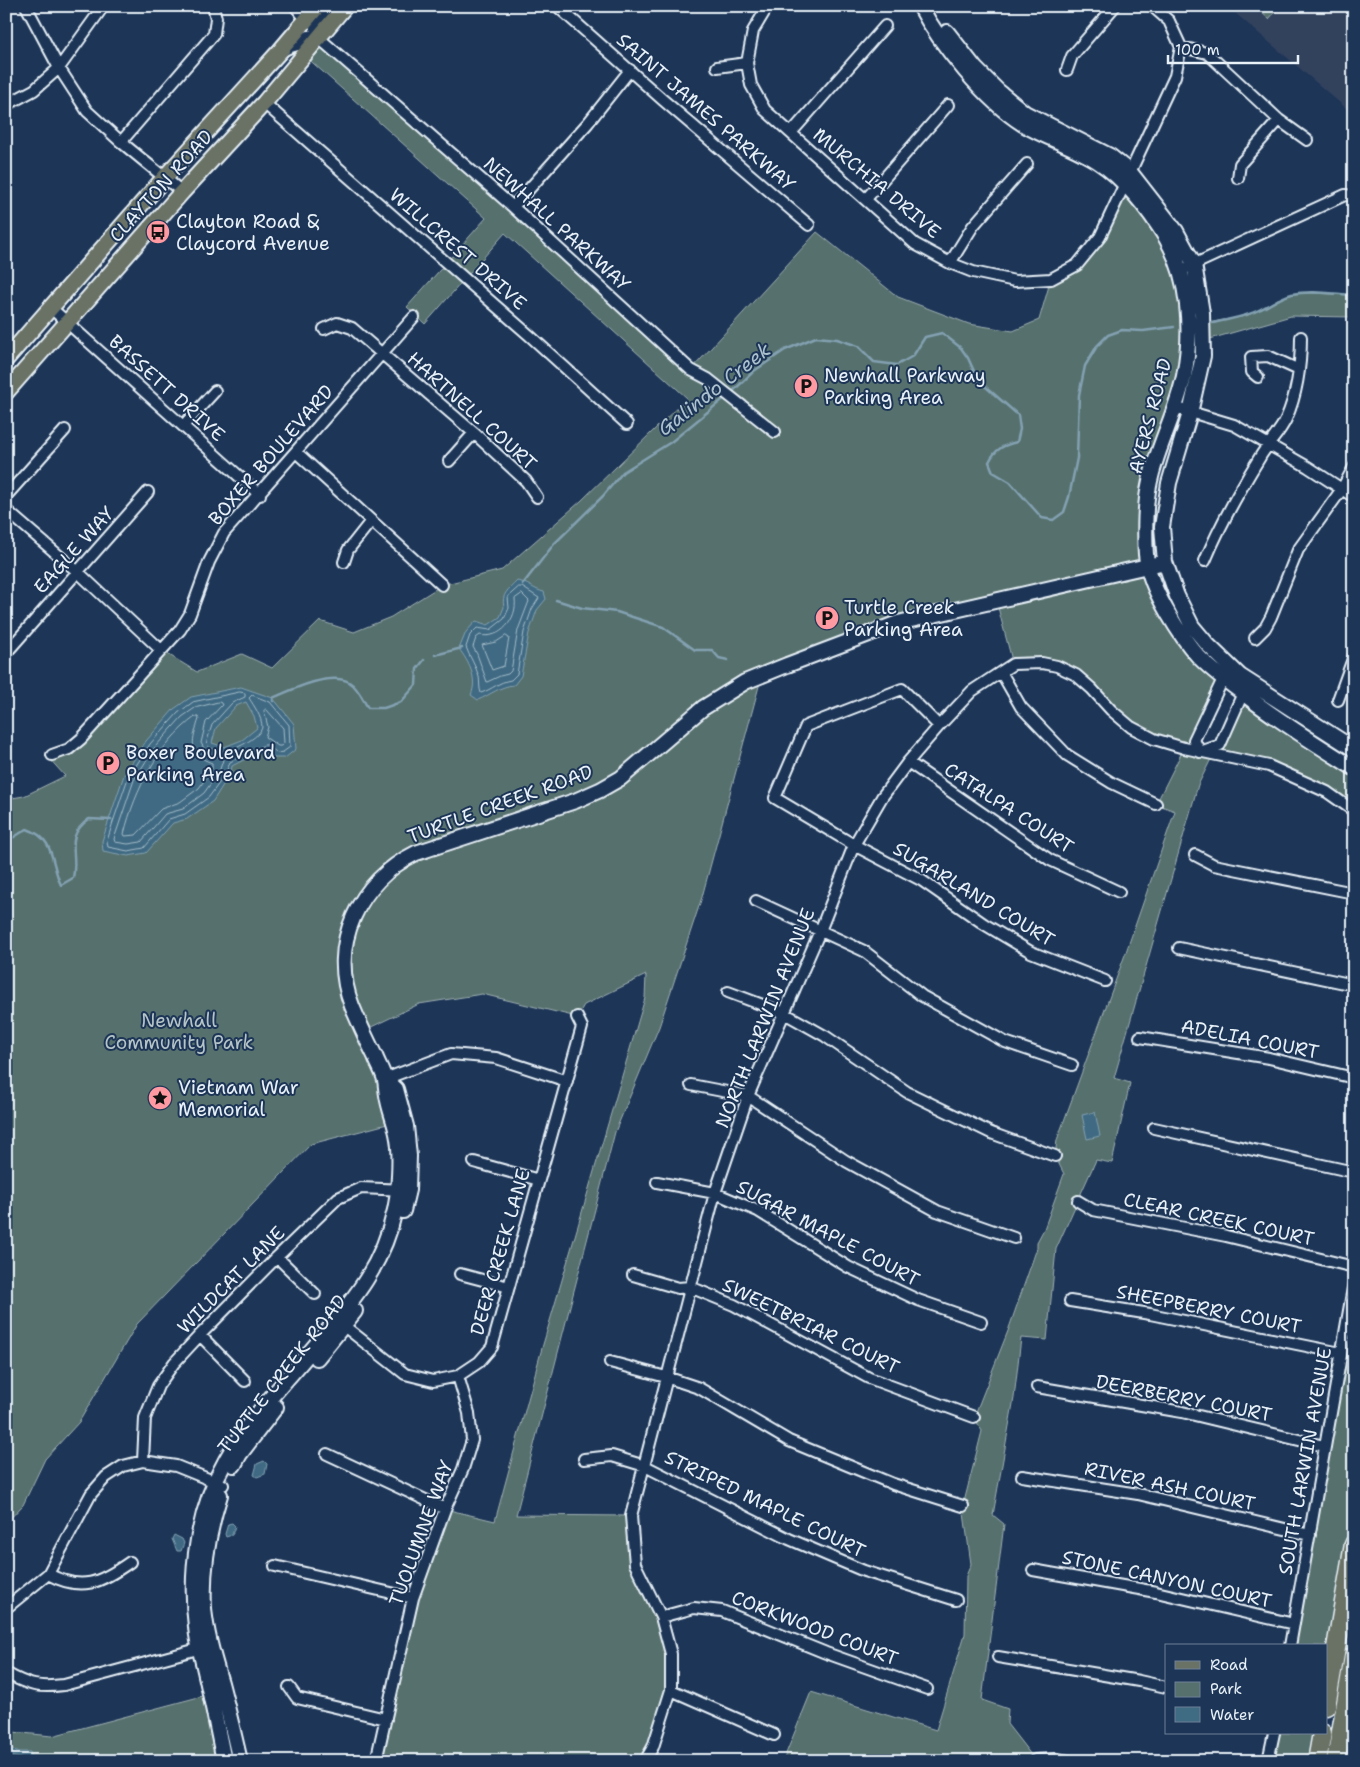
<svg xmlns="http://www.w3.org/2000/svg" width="1360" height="1767" viewBox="0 0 1360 1767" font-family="'Shantell Sans',sans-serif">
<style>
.built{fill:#32425d}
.green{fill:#56706d;stroke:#9fb0b2}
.water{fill:#3f6b83;stroke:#83a1b2;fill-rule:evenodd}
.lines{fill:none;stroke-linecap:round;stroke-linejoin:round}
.shore{stroke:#a4bbc9;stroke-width:1}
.stream{stroke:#83a1b2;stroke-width:2.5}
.street-casing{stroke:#e8f1f8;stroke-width:14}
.secondary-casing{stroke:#e8f1f8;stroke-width:18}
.primary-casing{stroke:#e8f1f8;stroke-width:19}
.highway-casing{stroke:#e8f1f8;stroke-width:21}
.street{stroke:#1d3557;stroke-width:10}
.secondary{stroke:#1d3557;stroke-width:14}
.primary{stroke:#6a7266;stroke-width:15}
.highway{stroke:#6a7266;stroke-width:18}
.labels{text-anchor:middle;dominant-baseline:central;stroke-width:4;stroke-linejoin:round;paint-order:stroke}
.street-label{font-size:19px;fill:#e8f1f8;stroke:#1d3557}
.poi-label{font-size:19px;fill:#e8f1f8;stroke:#1d3557;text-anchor:start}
.park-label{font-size:19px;fill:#b5c4c7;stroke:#1d3557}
.water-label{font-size:20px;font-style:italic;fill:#adc2cf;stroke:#1d3557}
</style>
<rect width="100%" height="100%" fill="#1d3557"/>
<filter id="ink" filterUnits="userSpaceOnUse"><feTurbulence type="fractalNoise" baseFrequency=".02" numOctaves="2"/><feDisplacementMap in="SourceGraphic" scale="10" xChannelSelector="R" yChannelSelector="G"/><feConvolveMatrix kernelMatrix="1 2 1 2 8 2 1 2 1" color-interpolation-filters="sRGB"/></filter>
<g filter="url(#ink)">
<path class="built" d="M1227,6H1354V115Z"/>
<path class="green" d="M1254,6H1280L1269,19Z
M319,38L691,370L817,232L898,297L969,324L1013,331L1039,320L1051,279L1077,265L1100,237L1126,185L1180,271L1187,344L1164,436L1146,529L1163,604L1223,679L1194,740L1200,752L1220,745L1243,693L1354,768V811L1269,766L1213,755L1198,785L1114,1078L1130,1083L1112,1163L1096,1160L1056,1249L1047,1340L1021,1338L1014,1398L993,1515L1004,1524L982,1700L1008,1709L1007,1724L1035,1760L1068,1761H783L811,1692L936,1730L965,1634L966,1576L971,1564L963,1506L982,1431L974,1417L1008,1331L1037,1248V1242L1044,1229L1064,1174L1055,1156L1057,1140L1126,952L1175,811L1156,804L1184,748L1154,739L1057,666L1013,664L996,600L949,611L762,675L702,897L659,1027L615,1132L516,1515L631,1516L635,1564L671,1654V1690L645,1761H376L413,1598L445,1509L495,1521L542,1348L645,998L646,975L584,1005L577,1017L482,994L419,1004L363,1031L395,1122L311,1144L137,1324L79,1422L45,1459L23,1505L6,1523V799L24,796L65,776L47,756L60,753L69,749L161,650L197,672L242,654L272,668L320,621L354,632L391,617L442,585L502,570L581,501L687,398L505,233L425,324L407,307L486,218L304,55Z
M1310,293L1354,295V317L1291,316L1203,341L1202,324L1246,316L1261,309L1278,299L1293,294Z
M1354,1282V1544L1326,1706V1646H1290Z
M1354,1656V1761H1336Z
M210,1694L224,1761H6V1728L13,1732L52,1736Z
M1274,1733H1322L1317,1761H1268Z"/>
<path class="water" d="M517,581C527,582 534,590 544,592L546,599L537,610L529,633L521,676L514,685C500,686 490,695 478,700L471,695C478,679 469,662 459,649L466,632L476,621L488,625L500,617L504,607C501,594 508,590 517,581Z
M241,687L273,698L294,724L296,749L285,758H274L265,749L232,766L230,778L223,785L213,801L187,819L173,823L146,853L128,856L103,851L102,841L124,775L146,741L174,709L191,697ZM246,702L254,716L257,728L242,740L224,747L212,743L216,728L236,706Z
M1095,1112L1100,1136L1087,1139L1082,1115Z
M264,1461L267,1464L265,1474L257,1477L254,1475L257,1464Z
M232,1523L235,1526L232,1535L226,1537L225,1534L228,1524Z
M174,1535L182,1539L184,1543L181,1551H177L172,1539Z
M6,1743L16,1752H30L32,1757L29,1759L6,1756Z"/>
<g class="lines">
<path class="shore" d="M519,587H522L539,598L532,609L524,632L517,674L511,680C498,682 493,689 481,693C479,688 480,682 479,677C476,666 469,656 466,647L470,635L477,628L490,630L504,619L509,608L508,597Z
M522,594L529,601L518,630L511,671L508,674L500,676L487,682L477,654L473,647L476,638L480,635C500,640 518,619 515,599Z
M506,636L509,638L504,666L492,670L482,645L496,642Z
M240,692L245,693V697L232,703L212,725L207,741L208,747C212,749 219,751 223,751C232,752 261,737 262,727C262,717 254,706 249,698L252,695L270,702L289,725L290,747L283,752L277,753L268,745H264L230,762L225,775L209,797L185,814L169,819L144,848L128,851L108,847L107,841L113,822L128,778L150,744L178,713L193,702Z
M219,702L221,703L222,705L206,722L201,743L206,752L221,758L223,760L219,772L204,793L183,809L165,814L141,842L128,844L115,842L114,839L134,780L155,747L182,717L195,708Z
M266,709L283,728L284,743L281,746H278L265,737L268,727L264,711Z
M195,717H198L199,719C192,740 187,754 212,763V769L199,788L180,802L161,809L136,835L125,836L124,834C135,790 158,744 195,717Z"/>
<path class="stream" d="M1213,323C1229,319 1246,317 1261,309C1272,304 1280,297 1292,294C1311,290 1334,294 1354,295
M731,393L754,371L785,350L816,337L837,339L858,346L874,362L897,365L913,356L925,337L942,333L961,348L968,358L978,380L1018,415L1020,429L1017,442C1004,445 995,449 989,462L993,472L1010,482L1042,518L1053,520L1064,512L1069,497L1077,458L1079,395L1085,366L1097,346L1108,335L1122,330L1143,331L1174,327
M523,584L554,544L603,496L623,472L671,442L727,396
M556,600L582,608L617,612L663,627L695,650H712L719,658L728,660
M435,655L462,648
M273,701V698C291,690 330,671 349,682C358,687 363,700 368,708H384L401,702L416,685L417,669L424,660
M6,842L27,829C56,839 50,862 61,885L73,878C79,852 63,838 89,819L111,820
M30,1757L69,1761"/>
<g class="street-casing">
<path id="street" d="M26,6L59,68L87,111L121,142L182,192
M295,6L306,19
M557,6L663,100L809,225
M768,6L753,31L747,63L751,85L765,110L915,244L950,263L973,272L1015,281L1051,279L1077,265L1100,237L1175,76L1181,47L1169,21L1152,6
M319,38L513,207L691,370L708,379L775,432
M1181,47L1207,53L1279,120L1307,140
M717,67L747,63
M1067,70L1072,56L1115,6
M264,103L529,335L627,424
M6,105L34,90L59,68L100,11
M791,133L885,26
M121,142L214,34L216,18L213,6
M1238,178L1240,164L1279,120
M866,199L948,105
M513,207L588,123L630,70
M950,263L973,226L1027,164
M1180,271L1345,195L1354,196
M51,308L260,495
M324,329L337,323L352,328L474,433L526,481L537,497
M1258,377L1252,372L1251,357L1268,356L1299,370
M1174,407L1234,425L1308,467L1354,497
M183,426L215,391
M296,452L442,585
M449,461L474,433
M6,496L65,430
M6,510L78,572L161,650
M1205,561C1220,525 1239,491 1260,457C1267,445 1281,431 1286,419C1297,394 1301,365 1301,337
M344,562L348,550L371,521
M1255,638L1265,628L1271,617L1298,550L1342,489L1354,467
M6,653L148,492
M1001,672L1021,707L1067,755L1112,783L1156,804
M1240,676L1243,693L1220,745L1200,752L1194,740L1223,679Z
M1338,700L1354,656
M939,726L902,689L806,726L775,798L854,845L921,880L984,924L1031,952L1105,981
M52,755L69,749L81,739L180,630L190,614L209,562L224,533L414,317
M908,762L1050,860L1119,892
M1195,855L1214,865L1354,893
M756,901L864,951L922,996L1005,1042L1072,1065
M1179,948L1354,985
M728,992L784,1013L825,1036L907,1092L991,1133L1055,1156
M1140,1037L1269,1058L1354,1078
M385,1079L451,1054L496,1058L567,1081
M691,1085L748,1096L846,1161L937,1211L1014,1238
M1154,1128L1354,1172
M474,1162L539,1180
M657,1182L715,1193L758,1211L848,1267L918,1300L981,1322
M1078,1201L1093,1210L1226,1236L1354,1267
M277,1257L315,1294
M460,1274L509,1287
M633,1275L678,1288L690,1287L734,1305L869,1378L974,1417
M1070,1301L1150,1314L1341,1353
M339,1322L405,1374L433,1381L458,1376L479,1362L492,1347L582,1027L577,1017
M200,1335L245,1381
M610,1362L666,1377L699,1388L789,1441L893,1484L963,1506
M1037,1387L1182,1412L1324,1446
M327,1454L445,1509
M584,1459L612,1456L645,1466L789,1539L864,1571L956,1600
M143,1461L145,1418L158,1386L174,1363L200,1335L277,1257L338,1198L361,1188L404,1190
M1022,1476L1138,1494L1310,1535
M275,1566L413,1598
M1033,1570L1156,1592L1294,1624
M48,1574C82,1592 100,1583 130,1562
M6,1608L48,1574L91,1494L106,1477L123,1466L143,1461L176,1466L223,1485
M661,1617L694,1608L722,1611L826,1653L927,1689
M1290,1646L1354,1282
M998,1657L1139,1681L1166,1687
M6,1673C29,1686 39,1688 64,1685L194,1650L205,1649
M289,1687L297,1698L386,1719
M671,1690L774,1735
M1035,1760L1057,1759L1068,1761
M376,1761L413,1598L445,1509L463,1469L472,1440L469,1413L458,1376
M645,1761L653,1747L671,1690V1654L661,1617L635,1564L631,1516L715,1193L748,1096L820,931L854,845L882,797L908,762L939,726L972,691L1013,664L1042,663L1057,666L1076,675L1092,689L1111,710L1131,727L1154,739L1184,748L1269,766L1327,792L1354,811
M1268,1761L1274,1733"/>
</g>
<g class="secondary-casing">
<path id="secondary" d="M920,6C940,44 986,101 1023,124C1046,138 1074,146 1097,161C1124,178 1150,211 1166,238C1189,278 1193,330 1184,376C1175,418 1152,456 1147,498C1145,514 1144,552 1148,567C1154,594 1180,636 1198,656C1213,672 1231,684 1248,697C1282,723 1317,745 1354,768
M947,32L975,68L998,91L1025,113L1110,156L1130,172L1176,231L1194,264L1202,313L1203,356L1190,413L1169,483L1162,527L1165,562L1177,596L1192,626L1208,645L1240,676L1354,749
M281,50C292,42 299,45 309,38H319L317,28L330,12L331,6
M385,1079L396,1089L406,1126L409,1156L408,1190L403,1211
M317,1358L355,1311
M234,1465L240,1454L276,1407
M220,1495C208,1533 202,1568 204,1608C206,1633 214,1659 221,1683C228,1709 234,1735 240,1761
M224,1761C218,1731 212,1701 205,1671C202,1657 197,1642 196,1627C189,1570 198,1509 226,1460C248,1420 282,1386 310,1352C348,1306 382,1270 395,1210C399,1192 401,1156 398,1139C396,1124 389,1110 387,1095C386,1090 386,1085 385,1080C383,1072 378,1064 375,1056C367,1040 359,1023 352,1006C328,944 359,881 416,853L575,801L600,790L621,778L703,708L745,682L787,665L898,623L1165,562"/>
</g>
<g class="primary-casing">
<path id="primary" d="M6,359L165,177L280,51L318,6
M6,392L182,192L264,103L345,6"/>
</g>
<g class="highway-casing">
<path id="highway" d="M1326,1706L1354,1544
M1317,1761L1322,1733
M1336,1761L1354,1656"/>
</g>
<use href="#street" class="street"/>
<use href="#secondary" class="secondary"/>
<use href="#primary" class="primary"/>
<use href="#highway" class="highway"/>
</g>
</g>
<defs>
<g id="bus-disc" transform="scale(1.25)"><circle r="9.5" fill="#ff9aa2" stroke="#1d3557"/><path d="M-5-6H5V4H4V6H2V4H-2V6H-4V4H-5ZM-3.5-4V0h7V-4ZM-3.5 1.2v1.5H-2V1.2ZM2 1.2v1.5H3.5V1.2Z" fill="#111"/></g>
<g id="parking-disc" transform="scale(1.25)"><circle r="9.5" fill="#ff9aa2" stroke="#1d3557"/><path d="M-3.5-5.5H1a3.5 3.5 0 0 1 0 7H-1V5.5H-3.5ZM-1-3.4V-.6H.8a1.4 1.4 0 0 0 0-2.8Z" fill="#111"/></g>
<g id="sight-disc" transform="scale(1.25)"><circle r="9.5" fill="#ff9aa2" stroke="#1d3557"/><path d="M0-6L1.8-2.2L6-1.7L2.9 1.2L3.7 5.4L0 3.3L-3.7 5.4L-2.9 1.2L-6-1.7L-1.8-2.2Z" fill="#111"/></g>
</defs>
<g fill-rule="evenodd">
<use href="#bus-disc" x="158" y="232"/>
<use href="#parking-disc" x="806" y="386"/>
<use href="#parking-disc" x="827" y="618"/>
<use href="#parking-disc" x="108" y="763"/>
<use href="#sight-disc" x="160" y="1098"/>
</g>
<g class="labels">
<g class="street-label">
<text transform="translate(706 112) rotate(41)">SAINT JAMES PARKWAY</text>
<text transform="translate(877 183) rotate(40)">MURCHIA DRIVE</text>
<text transform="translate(161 186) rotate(-48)">CLAYTON ROAD</text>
<text transform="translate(557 224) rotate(42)">NEWHALL PARKWAY</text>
<text transform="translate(458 249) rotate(41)">WILLCREST DRIVE</text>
<text transform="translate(167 388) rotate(42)">BASSETT DRIVE</text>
<text transform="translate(472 411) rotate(42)">HARTNELL COURT</text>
<text transform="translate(1150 416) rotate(-75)">AYERS ROAD</text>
<text transform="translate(271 455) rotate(-49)">BOXER BOULEVARD</text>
<text transform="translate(74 550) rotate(-48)">EAGLE WAY</text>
<text transform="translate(500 804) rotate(-20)">TURTLE CREEK ROAD</text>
<text transform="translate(1009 808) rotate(33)">CATALPA COURT</text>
<text transform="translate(974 894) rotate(31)">SUGARLAND COURT</text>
<text transform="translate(765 1018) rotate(-68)">NORTH LARWIN AVENUE</text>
<text transform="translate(1250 1039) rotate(11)">ADELIA COURT</text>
<text transform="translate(1219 1219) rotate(12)">CLEAR CREEK COURT</text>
<text transform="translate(828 1233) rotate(28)">SUGAR MAPLE COURT</text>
<text transform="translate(500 1252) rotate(-74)">DEER CREEK LANE</text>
<text transform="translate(231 1280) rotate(-45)">WILDCAT LANE</text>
<text transform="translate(1209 1309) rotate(11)">SHEEPBERRY COURT</text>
<text transform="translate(811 1326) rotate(26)">SWEETBRIAR COURT</text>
<text transform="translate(282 1374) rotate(-52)">TURTLE CREEK ROAD</text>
<text transform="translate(1184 1398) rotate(11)">DEERBERRY COURT</text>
<text transform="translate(1305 1461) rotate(-80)">SOUTH LARWIN AVENUE</text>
<text transform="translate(1170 1486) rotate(12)">RIVER ASH COURT</text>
<text transform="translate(765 1504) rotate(26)">STRIPED MAPLE COURT</text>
<text transform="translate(421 1533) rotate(-70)">TUOLUMNE WAY</text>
<text transform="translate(1167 1579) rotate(12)">STONE CANYON COURT</text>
<text transform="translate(815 1628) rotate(21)">CORKWOOD COURT</text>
</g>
<g class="poi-label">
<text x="176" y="221">Clayton Road &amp;<tspan x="176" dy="22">Claycord Avenue</tspan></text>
<text x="824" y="375">Newhall Parkway<tspan x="824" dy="22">Parking Area</tspan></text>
<text x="844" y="607">Turtle Creek<tspan x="844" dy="22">Parking Area</tspan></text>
<text x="126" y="752">Boxer Boulevard<tspan x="126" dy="22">Parking Area</tspan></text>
<text x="178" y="1087">Vietnam War<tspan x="178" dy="22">Memorial</tspan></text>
</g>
<g class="park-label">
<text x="179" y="1020">Newhall<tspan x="179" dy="22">Community Park</tspan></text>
</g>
<g class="water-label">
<text transform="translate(714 389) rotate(-38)">Galindo Creek</text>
</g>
</g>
<rect width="1360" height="1767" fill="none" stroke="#1d3557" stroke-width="25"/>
<rect x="12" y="12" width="1335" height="1742" fill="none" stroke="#e8f1f8" stroke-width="2" filter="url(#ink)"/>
<rect x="1165" y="1644" width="162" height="90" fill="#1d3557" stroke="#6e8097"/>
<rect x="1175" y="1661" width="25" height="8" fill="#6a7266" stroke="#6e8097"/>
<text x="1210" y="1670" font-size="15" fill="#e8f1f8">Road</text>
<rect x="1175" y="1682" width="25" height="15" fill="#56706d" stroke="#6e8097"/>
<text x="1210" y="1694" font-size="15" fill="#e8f1f8">Park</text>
<rect x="1175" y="1707" width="25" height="15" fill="#3f6b83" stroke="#6e8097"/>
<text x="1210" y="1720" font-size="15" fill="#e8f1f8">Water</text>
<path d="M1168 55v8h130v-8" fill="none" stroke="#e8f1f8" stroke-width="2.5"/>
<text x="1175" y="55" font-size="15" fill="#e8f1f8" stroke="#1d3557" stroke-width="4" paint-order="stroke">100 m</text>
</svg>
